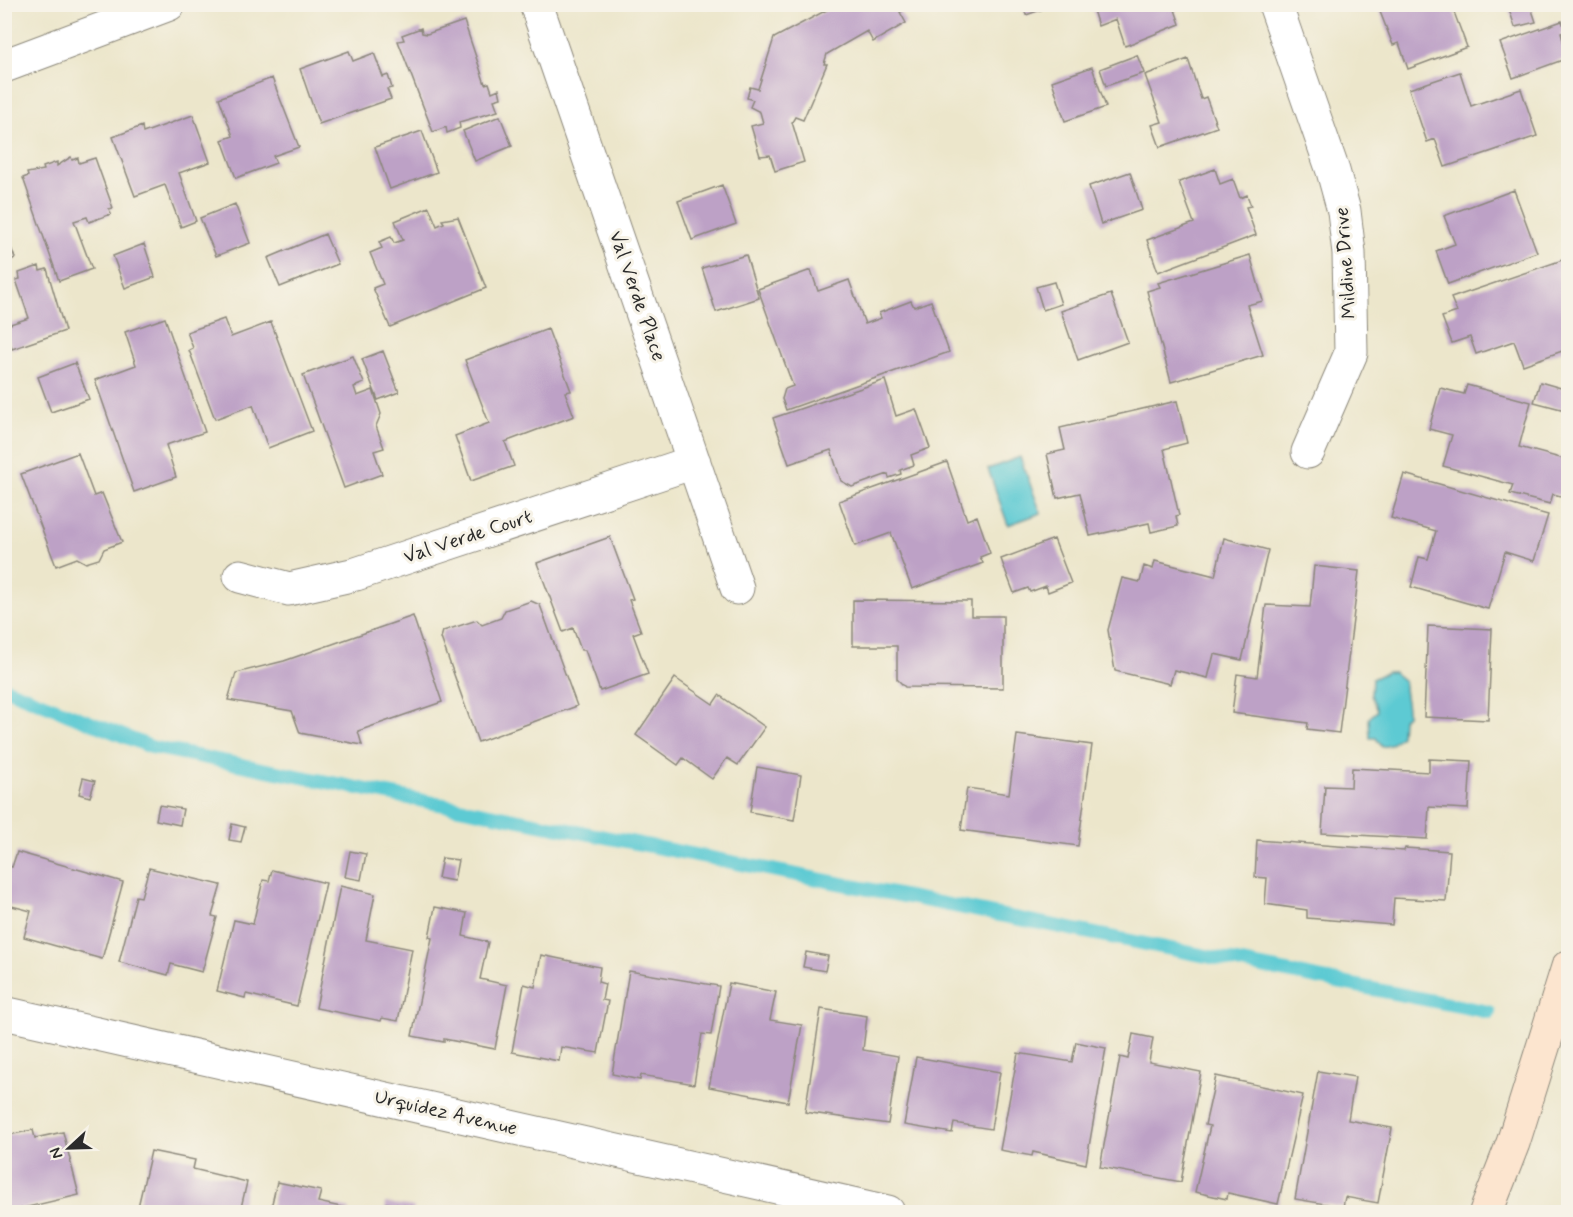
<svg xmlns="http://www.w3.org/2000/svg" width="1573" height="1217" viewBox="0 0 1573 1217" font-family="Mynerve,sans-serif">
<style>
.water{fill:#5dcad3;stroke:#447a7f;stroke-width:1.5}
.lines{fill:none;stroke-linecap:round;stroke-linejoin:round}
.stream{stroke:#5dcad3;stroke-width:14}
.building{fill:#bda1c6}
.minor-casing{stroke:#8c887b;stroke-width:35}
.tertiary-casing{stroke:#8c887b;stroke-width:35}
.secondary-casing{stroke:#8c887b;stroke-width:35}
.minor{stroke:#fff;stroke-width:33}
.tertiary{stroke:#fff;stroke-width:33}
.secondary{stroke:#fce5cf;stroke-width:33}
.labels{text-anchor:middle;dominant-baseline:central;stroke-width:6;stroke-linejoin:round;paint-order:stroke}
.street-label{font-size:20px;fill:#2b2b2b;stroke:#f7f3e8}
</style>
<rect width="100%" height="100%" fill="#f7f3e8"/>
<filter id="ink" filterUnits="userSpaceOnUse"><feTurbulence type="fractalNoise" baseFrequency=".0167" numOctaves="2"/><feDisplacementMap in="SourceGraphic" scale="12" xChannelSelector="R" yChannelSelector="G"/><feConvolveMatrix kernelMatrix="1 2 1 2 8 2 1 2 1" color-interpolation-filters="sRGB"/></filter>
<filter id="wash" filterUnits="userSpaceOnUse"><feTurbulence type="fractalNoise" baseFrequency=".008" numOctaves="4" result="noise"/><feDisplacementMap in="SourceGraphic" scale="24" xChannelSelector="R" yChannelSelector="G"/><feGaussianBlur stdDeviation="1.35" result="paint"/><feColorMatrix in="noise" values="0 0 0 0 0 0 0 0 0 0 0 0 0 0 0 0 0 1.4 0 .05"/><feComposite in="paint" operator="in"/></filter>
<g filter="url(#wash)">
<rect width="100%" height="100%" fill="#ece6cb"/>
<path class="water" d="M1020,457L1041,513L1008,525L988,469Z
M1387,672H1393L1404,681C1403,694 1408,705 1407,715L1402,719L1401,736L1390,745L1382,747L1376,738H1370L1369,718L1377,711L1371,695L1372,679Z"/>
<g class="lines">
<path class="stream" d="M4,688L151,747L1489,1012"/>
</g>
<g id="blocks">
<path class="building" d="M1022,4H1055V5L1026,15Z
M1091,4H1173L1180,24L1125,46L1116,19L1098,26Z
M1377,4H1434L1435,7L1451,4L1467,47L1408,69L1399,43L1393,45Z
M1525,4H1530L1536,22L1515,27L1509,9Z
M836,5H914L900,12L906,23L873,42L867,31L827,54L824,64H827L803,120L795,117L792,122L804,162L775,171L770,155L760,156L751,126L763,123L760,112L750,107L753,100L747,98L750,87L758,89L774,38Z
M464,21L485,84L489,83L492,92L499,89L501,98L494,100L498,111L459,122L460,128L447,133L446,127L433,132L398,41L404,40L402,35L421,28L422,33L427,34Z
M1562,21L1566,32L1561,33L1568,58L1513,78L1500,43Z
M349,51L353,61L374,53L383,77L388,75L392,88L387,89L391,99L319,124L300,69Z
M1137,55L1144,73L1106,86L1100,69Z
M1188,59L1201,99L1206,97L1217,127L1160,147L1152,125L1162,122L1145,75Z
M1092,67L1106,107L1065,121L1052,81Z
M1460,72L1471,106L1521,89L1537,136L1445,167L1435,139L1427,142L1409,89Z
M272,78L299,147L273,156L276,163L236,178L222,140L233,136L219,98Z
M193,115L210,162L179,173L196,221L181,227L165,185L135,196L113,137L142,126L143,133Z
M500,116L512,146L475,161L463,131Z
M422,131L437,172L390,189L375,147Z
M71,157L72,160L78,158L79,163L95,158L113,208L109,209L111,214L89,222L87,217L74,221L92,269L59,281L23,178L28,176L27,173L44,170L43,167L57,162V166Z
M1215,169L1220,184L1233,179L1240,198L1247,195L1251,206L1246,207L1256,235L1158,272L1147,240L1194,223L1179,182Z
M1130,172L1142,210L1101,224L1089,186Z
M722,185L736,224L692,240L678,201Z
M1514,190L1537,252L1448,284L1436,251L1455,244L1444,216Z
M235,204L250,243L216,256L200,218Z
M429,207L437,226L444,223L442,220L458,217L486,288L390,327L373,288L383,284L370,253L382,248L379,242L391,237L394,243L403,240L395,221Z
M325,234L338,264L280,287L268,258Z
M8,240L15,258L4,264V241Z
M144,244L155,277L125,288L113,256Z
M746,255L759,298L716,312L702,268Z
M1250,255L1263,301L1247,305L1263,355L1171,382L1147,291L1160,287L1158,283Z
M1568,258V349L1523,365L1514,341L1476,354L1470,337L1452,343L1442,317L1457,312L1451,298Z
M39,266L40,271L47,269L65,331L12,349L4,326L29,318L16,280L20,279L19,273Z
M811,270L818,291L849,280L865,324L881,318L879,313L911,301L914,307L931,301L949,352L786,410L782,399L785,389L793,386L758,289Z
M1054,282L1061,304L1043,310L1036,287Z
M1111,294L1128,342L1078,360L1061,311Z
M165,318L205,432L166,445L176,477L134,492L95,380L136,365L125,332Z
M224,319L231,337L271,322L312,431L268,448L253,405L215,419L189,350L193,348L187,332Z
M548,329L571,391L565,392L574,416L505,442L514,466L471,481L455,436L489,423L465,360Z
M383,351L399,392L378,400L362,359Z
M353,356L364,383L354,387L357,396L373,390L381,414L376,426L384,448L374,451L382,474L344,488L303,375Z
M75,363L89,399L51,412L38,377Z
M885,380L896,416L916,409L930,448L911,455L914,465L900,470L901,474L889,478L888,474L852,487L841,481L831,450L789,464L773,418Z
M1540,382L1568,390L1565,410L1534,402Z
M1467,385L1531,402L1519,447L1568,460V498L1553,494L1550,504L1510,494L1513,485L1443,466L1452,435L1429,429L1440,388L1464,394Z
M1177,401L1187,443L1164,449L1179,515L1176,516L1178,526L1151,532L1149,523L1090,536L1080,493L1057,498L1047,454L1065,450L1060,428Z
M78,453L94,496L102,493L122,542L104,549L99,559L86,563L77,558L56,566L21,474Z
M947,462L967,520L977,516L990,553L980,557L983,563L912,589L891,533L855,546L839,501Z
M1404,474L1548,515L1534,561L1505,552L1488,609L1411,587L1419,557L1428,559L1436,531L1391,518Z
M610,537L633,599L629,600L641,631L633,634L648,674L600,691L585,650H581L573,628L563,632L537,563Z
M1224,538L1268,550L1242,660L1214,654L1208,678L1174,670L1170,684L1115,671L1108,630L1122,578L1140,582L1144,566L1153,569L1155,561L1215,576Z
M1054,539L1071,583L1048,592L1046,586L1030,592L1028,588L1014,593L1001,559Z
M1314,566L1359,571L1339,733L1307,729L1308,723L1232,713L1237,674L1257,677L1266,605L1310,607Z
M853,600L971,601V616H1003V688L905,687L897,679V646H853Z
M531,601L540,605L577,706L478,742L441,638L443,631L477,620L482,625L501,618L505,610Z
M413,616L442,702L358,731L362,745L300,733L292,711L228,700L236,673L284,661Z
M1428,626L1492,629L1488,720L1424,717Z
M675,678L713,704L719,695L765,727L738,765L727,758L712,779L683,758L678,765L636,735Z
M1017,735L1092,745L1078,846L961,830L967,788L1009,794Z
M1429,759L1471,761L1468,809L1429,807L1427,839L1322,833L1325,786L1351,787L1352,768L1429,772Z
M757,767L801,775L794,820L750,812Z
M83,778L95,781L90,797L79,794Z
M159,805L183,809L180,825L156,820Z
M232,824L245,827L241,842L229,840Z
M1257,840L1404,851L1405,848L1450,851L1446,901L1394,898L1392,925L1307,918V910L1265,904L1267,878L1255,877Z
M350,851L366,854L361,880L345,877Z
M17,852L123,882L102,959L24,937L31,911L4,904L7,888L4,887V865L12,867Z
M442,858L458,860L454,881L438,878Z
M149,868L221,885L212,916L217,917L202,972L171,964L168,975L119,962L136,896L141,897Z
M272,870L326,883L297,1006L246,994L245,998L217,991L234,920L253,924L263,880L269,881Z
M340,886L375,894L366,940L412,949L398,1021L382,1018L381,1021L316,1008Z
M435,907L467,913L463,936L488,942L480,979L507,985L495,1049L444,1039V1042L412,1036L432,938L429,937Z
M806,952L828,956L825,971L803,967Z
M541,955L600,967L598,982L605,984L602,1000L608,1001L598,1053L561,1047L559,1061L512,1052L524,984L535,987Z
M629,971L719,986L711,1035L702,1034L694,1084L641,1075L640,1080L612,1074Z
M729,983L776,992L770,1020L802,1025L788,1102L709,1087Z
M821,1009L867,1016L863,1050L898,1056L888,1124L805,1112Z
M1133,1034L1153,1038L1149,1062L1201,1072L1181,1182L1100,1167L1120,1057L1128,1059Z
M1076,1042L1106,1048L1086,1164L1033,1152L1032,1156L1000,1150L1018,1053L1072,1062Z
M916,1057L1000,1072L991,1129L954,1123L952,1133L904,1125Z
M1318,1071L1355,1077L1348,1120L1392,1128L1378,1203L1345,1197L1343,1207L1295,1199Z
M1216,1076L1303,1095L1278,1204L1228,1193L1227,1199L1195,1192L1210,1126L1205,1125Z
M33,1130L35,1138L63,1132L79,1195L19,1209V1212H4V1136Z
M151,1151L195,1160L193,1169L247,1182L240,1212H162L138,1207Z
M277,1182L321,1191L318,1202L350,1209L349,1212H270Z
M386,1203L414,1207L413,1212H385Z"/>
</g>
</g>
<g filter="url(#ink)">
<use href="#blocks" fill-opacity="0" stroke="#8c887b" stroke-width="1.5"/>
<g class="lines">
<g class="minor-casing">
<path id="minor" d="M536,4L737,588
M1275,4L1333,171L1344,211L1349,253L1351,353L1308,452
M240,576L289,589L356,574L694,462
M4,1013L888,1212"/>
</g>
<g class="tertiary-casing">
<path id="tertiary" d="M4,66L169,4"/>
</g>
<g class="secondary-casing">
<path id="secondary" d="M1486,1212L1513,1143L1568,967"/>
</g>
<use href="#minor" class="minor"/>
<use href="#tertiary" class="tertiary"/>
<use href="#secondary" class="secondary"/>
</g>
</g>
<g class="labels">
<g class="street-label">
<text transform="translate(1346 263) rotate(-94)">Mildine Drive</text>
<text transform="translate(637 296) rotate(71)">Val Verde Place</text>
<text transform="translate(468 537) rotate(-18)">Val Verde Court</text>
<text transform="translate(446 1113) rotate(13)">Urquidez Avenue</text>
</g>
</g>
<rect width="1573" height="1217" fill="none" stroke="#f7f3e8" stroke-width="24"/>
<g transform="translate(69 1148) rotate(248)" stroke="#f7f3e8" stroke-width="4.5" paint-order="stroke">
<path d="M0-4.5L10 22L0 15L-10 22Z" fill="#2b2b2b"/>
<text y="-9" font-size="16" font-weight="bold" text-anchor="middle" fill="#2b2b2b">N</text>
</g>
</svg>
